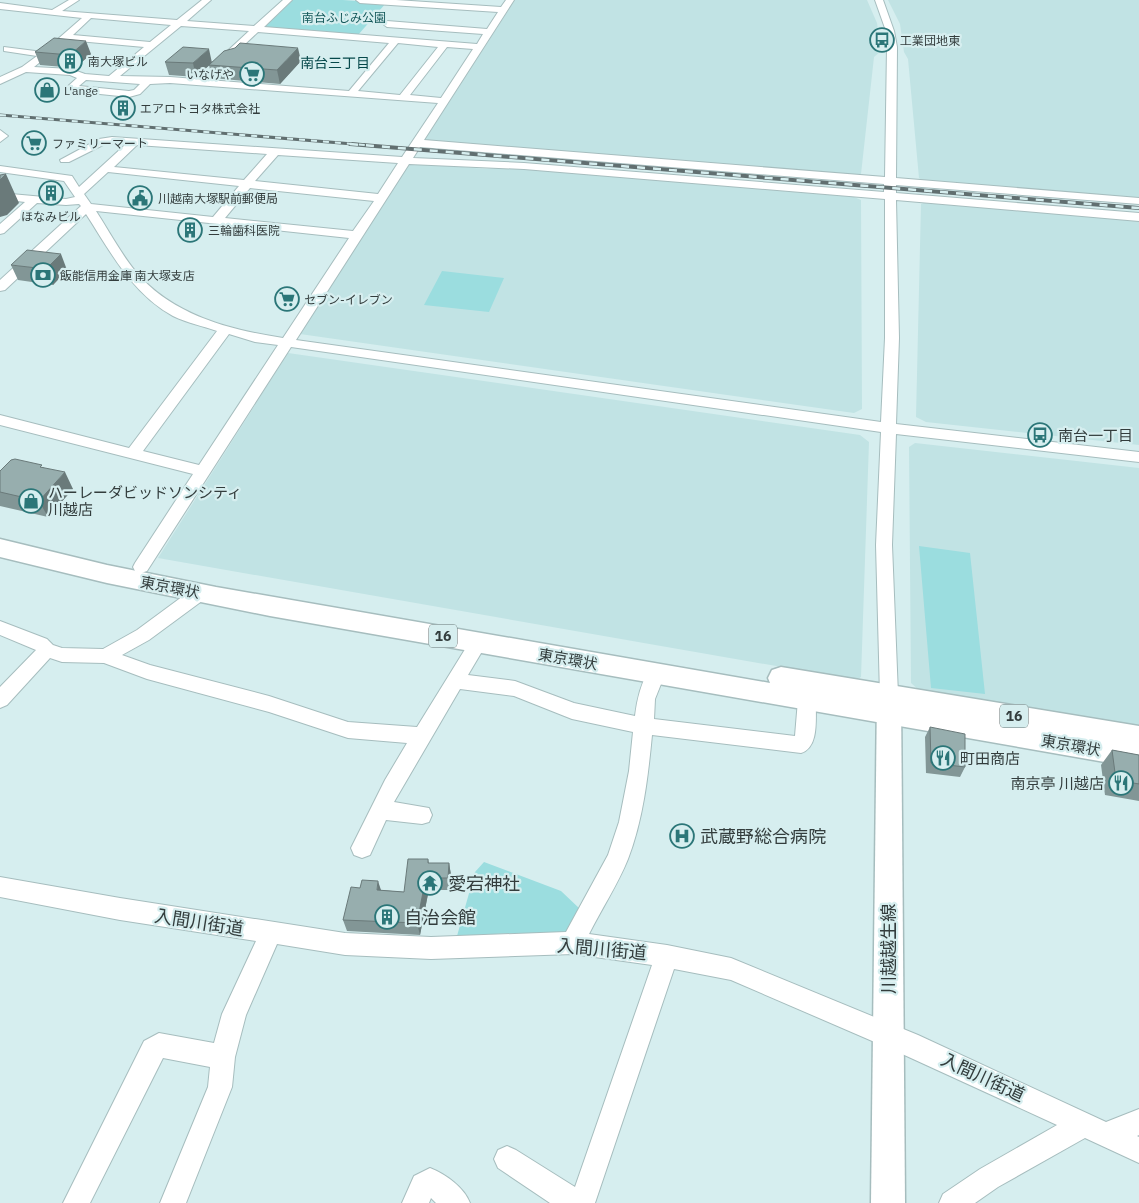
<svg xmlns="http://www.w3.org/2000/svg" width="1139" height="1203" viewBox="0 0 1139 1203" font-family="'IBM Plex Sans','Noto Sans JP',sans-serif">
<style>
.built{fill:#c1e3e4}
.green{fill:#9bdddf}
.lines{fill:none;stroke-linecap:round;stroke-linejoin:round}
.minor-casing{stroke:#a6bdbe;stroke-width:2}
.major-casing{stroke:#a6bdbe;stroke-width:3}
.highway-casing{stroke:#a6bdbe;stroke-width:3}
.minor{fill:#fff;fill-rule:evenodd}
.major{fill:#fff;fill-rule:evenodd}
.highway{fill:#fff;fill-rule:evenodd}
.rail-far1-casing{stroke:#616f70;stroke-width:3}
.rail-casing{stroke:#616f70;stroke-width:4}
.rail-far1{stroke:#d6eeef;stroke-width:2;stroke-dasharray:6;stroke-linecap:butt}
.rail{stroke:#d6eeef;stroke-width:2.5;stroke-dasharray:8;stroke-linecap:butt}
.wall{fill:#829696}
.shaded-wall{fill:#6a7a7a}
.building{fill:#97aeae;stroke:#6a7a7a}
.labels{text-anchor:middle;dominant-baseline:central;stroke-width:4.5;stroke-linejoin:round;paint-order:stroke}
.far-park-label{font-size:12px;fill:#14585a;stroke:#d6eeef}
.far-poi-label{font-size:12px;fill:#333d3d;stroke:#d6eeef;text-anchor:start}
.far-neighbourhood-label{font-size:14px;fill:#05484a;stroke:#d6eeef}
.shield{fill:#d6eeef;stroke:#647272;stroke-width:1}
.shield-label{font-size:14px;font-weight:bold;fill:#333d3d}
.poi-label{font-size:15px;fill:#333d3d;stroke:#d6eeef;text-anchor:start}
.street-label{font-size:15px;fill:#333d3d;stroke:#d6eeef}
.near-poi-label{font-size:18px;fill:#333d3d;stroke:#d6eeef;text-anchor:start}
.near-street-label{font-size:18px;fill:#333d3d;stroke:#d6eeef}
</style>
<rect width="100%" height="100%" fill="#d6eeef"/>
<path class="built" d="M515,0H867L877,23L881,51L874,57L861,174L858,176L428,141L425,139Z
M888,0H1139V199L923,181L919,178L908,59L904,52L900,24Z
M414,163L486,169L512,168L854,197L861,200L862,409L854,413L300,334L409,164Z
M924,203L1139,220V445L926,422L916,417L921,204Z
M288,353L860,435L869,442L861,677L856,680L158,558Z
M915,443L1139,468V729L921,692L911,683L909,447Z"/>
<path class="green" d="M293,0H343L386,3L358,35L264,28Z
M442,271L504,278L489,312L424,305Z
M919,546L970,553L985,694L931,688Z
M484,862L561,891L580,909L569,934L516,933L457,936L475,872Z"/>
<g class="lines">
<g class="minor-casing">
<path id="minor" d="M69,0H79L62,11L177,20L202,0H211L187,21L254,26L283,0H292L264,27L477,44L483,34L387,27L383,24L387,21L487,29L498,12L360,3L356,0H396L501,7L506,0H514L424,140L885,177L887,47L886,31L875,0H883L894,31L897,47L896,178L1139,198V204L896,185V193L1139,213V221L896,200L899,338L896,424L1139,452V462L896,434L892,545L898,695L896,700L889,703L882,700L880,695L876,545L881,432L291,347L147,571L141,573L135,571L133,567L135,563L193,474L0,425V415L129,448L217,331C203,326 187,323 173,316C132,294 110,251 86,214L5,290L0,291V280L81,206L79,204L66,205L37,203L4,233L0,234V224L25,202L0,199V193L66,199L75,197L64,181L0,172V166L72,176L79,187L126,144H105L69,162H61L60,160L99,139L112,137L402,157L438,103L170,83L150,84L140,94L129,97L71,91L66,88L77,78L70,75L26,72L0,84V77L22,67L37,56L4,51V47L43,52L82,18L0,9V3L52,10ZM91,18L171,25L150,42L73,35ZM181,26L249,31L221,57V61H227L258,32L389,43L349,91L170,77L120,76ZM67,40L144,47L109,76L85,74L71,69L34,67ZM398,43L438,47L400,95L358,91ZM447,47L473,49L441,98L410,95ZM86,80L140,84L134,90L129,91L79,86ZM137,145L267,154L244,180L114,167ZM420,147L884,184V192L524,163L413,158ZM278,155L398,163L378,194L255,181ZM409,164L524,169L885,199V338L881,422L296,340ZM108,172L239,186L213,217L91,204L84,194ZM250,188L374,201L353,231L225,218ZM96,211L349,238L283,338C230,330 172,315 136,272C121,254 109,231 96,211ZM229,334L255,342L278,345L199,465L143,451Z
M0,130L8,136L0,142Z
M200,586L206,588L209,593L206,598L149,640L122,655L150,665L269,696L348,722L417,727L472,638L478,636L484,638L487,643L468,675L515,681L574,703L635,716C637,699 641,684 649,669L656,667L663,669L665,674L655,699L654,719L795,736L798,700L800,695L807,692L814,695L816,700C815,717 820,747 801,753L652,735C648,777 643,820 628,859C618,884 601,910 589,934L667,945L731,958L918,1035L1106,1122L1139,1109V1135L1137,1136L1139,1137V1163L1085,1138L998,1187L975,1203H939L943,1194L980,1169L1057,1125L900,1053L731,980L674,969L595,1203H550L498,1168L494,1159L498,1150L507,1146L516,1150L575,1187L652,965L573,954L431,959L345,955L277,944L246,1015L235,1057L232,1087L186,1203H160L208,1087L210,1067L163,1058L90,1203H63L144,1041L159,1033L214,1043L222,1014L256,941L120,920L0,897V877L120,898L345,933L431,937L566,932L608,855L619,822L629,771L633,732L572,719L514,696L460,689L394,802L429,808L432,815L429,822L422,824L386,820L370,855L362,858L354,855L351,848L385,780L407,743L348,738L269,712L147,679L104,663L62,662L50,658L7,705L0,708V687L36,650L0,635V621L47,639L53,645L62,648L103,649L137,630L194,588Z
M430,1168C445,1174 464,1187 470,1203H436L431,1198L429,1203H402L414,1176Z"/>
</g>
<g class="major-casing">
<path id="major" d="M889,685L898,688L901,695L905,1203H871L877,695L880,688Z"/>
</g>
<g class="highway-casing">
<path id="highway" d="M0,539L107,565L216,587L770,683L768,678L772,670L781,667L1139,726V768L270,616L107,583L0,557Z"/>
</g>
<use href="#minor" class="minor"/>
<use href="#major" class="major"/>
<use href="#highway" class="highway"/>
<g class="rail-far1-casing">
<path id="rail-far1" d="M0,115L365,145"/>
</g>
<g class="rail-casing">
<path id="rail" d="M350,144L1139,208"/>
</g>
<use href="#rail-far1" class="rail-far1"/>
<use href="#rail" class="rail"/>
</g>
<path class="wall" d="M35,52L91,54L75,68L40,65Z
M301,61L280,84L212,78L209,65L196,77L169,75L165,62Z
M11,265L67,270L53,285L18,280Z
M43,467L73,489L48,517L0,506V471Z
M930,727L965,767L960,777L926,773L925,737Z
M1112,750L1139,755V801L1105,795L1101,765Z
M428,859L429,863H449L451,875L450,890H436L435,894H428L420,935L347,931L343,920L381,890L404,892Z"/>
<path class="shaded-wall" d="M86,41L91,54L75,68L70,55Z
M298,48L301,61L280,84L277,70Z
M209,49L212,63L196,77L193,63Z
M6,174L19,203L7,215L0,217V180Z
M61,254L67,270L53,285L46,269Z
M65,472L73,489L48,517L39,501Z
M449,863L451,875L450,890L448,878Z
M433,878L436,890L435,894L432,882Z
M378,881L382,893L377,890Z
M425,882L428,894L420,935L417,923Z"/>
<path class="building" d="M54,38L86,41L70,55L35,52Z
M240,43L298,48L277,70L209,65L224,51L235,48Z
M183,47L209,49L193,63L165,62Z
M6,174L0,180V175Z
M27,250L61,254L46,269L11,265Z
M15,459L42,465L40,467L65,472L39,501L0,492V471L11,460Z
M930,727L965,734V767L931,763Z
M1112,750L1139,755V784L1116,780Z
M408,859H428V863H449L448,878H433L432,882H425L417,923L343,920L351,887L360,888L362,880L378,881L377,890L404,892Z"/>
<defs>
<g id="bus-ring" transform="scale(1.25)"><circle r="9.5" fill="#d6eeef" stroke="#2b7678" stroke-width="1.5"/><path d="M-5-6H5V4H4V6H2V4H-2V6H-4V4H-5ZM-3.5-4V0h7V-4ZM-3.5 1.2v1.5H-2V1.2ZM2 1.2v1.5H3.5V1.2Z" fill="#2b7678"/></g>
<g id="building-ring" transform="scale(1.25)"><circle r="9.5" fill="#d6eeef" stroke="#2b7678" stroke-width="1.5"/><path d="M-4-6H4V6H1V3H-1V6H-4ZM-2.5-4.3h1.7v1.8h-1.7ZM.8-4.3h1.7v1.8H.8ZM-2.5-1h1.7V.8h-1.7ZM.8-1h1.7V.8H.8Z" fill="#2b7678"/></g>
<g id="supermarket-ring" transform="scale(1.25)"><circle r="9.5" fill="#d6eeef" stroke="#2b7678" stroke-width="1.5"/><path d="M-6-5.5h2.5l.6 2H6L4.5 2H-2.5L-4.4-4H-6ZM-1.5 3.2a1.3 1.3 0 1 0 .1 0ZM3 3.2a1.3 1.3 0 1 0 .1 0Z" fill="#2b7678"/></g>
<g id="shop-ring" transform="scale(1.25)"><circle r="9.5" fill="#d6eeef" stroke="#2b7678" stroke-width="1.5"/><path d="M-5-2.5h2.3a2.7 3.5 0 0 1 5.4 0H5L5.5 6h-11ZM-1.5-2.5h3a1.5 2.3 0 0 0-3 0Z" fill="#2b7678"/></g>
<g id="civic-ring" transform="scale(1.25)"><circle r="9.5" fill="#d6eeef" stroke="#2b7678" stroke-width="1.5"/><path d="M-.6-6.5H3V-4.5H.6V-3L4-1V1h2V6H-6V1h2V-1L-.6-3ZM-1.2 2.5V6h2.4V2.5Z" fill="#2b7678"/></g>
<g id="bank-ring" transform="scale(1.25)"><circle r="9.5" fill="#d6eeef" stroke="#2b7678" stroke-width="1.5"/><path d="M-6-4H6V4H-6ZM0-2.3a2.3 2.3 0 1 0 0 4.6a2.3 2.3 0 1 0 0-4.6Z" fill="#2b7678"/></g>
<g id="restaurant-ring" transform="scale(1.25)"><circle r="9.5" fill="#d6eeef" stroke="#2b7678" stroke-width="1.5"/><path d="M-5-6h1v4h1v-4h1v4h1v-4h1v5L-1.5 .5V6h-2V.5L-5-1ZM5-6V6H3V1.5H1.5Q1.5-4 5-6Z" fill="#2b7678"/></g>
<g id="hospital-ring" transform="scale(1.25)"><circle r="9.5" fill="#d6eeef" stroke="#2b7678" stroke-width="1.5"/><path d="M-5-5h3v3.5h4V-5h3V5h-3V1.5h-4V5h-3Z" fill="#2b7678"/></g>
<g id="temple-ring" transform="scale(1.25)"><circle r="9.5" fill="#d6eeef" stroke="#2b7678" stroke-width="1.5"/><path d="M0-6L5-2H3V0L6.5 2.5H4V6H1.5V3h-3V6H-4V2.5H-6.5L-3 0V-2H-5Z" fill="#2b7678"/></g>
</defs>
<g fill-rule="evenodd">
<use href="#bus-ring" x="882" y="40"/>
<use href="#building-ring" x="70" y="61"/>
<use href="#supermarket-ring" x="252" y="74"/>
<use href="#shop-ring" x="47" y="90"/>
<use href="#building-ring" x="123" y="108"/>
<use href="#supermarket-ring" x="34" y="143"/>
<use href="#building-ring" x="51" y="193"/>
<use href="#civic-ring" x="140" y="198"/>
<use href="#building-ring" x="190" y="230"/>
<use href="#bank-ring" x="43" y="275"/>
<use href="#supermarket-ring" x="287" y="299"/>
<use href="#bus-ring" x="1040" y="435"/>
<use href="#shop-ring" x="31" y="501"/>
<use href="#restaurant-ring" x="943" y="758"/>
<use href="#restaurant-ring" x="1121" y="783"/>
<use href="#hospital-ring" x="682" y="836"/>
<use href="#temple-ring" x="430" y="883"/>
<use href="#building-ring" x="387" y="917"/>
</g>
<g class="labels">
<g class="far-park-label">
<text x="344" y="17">南台ふじみ公園</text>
</g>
<g class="far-poi-label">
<text x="900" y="40">工業団地東</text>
<text x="88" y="61">南大塚ビル</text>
<text x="234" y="74" text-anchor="end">いなげや</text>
<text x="64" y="90">L'ange</text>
<text x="140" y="108">エアロトヨタ株式会社</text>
<text x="52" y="143">ファミリーマート</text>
<text x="158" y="198">川越南大塚駅前郵便局</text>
<text x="51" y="216" text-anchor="middle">ほなみビル</text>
<text x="208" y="230">三輪歯科医院</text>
<text x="60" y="275">飯能信用金庫 南大塚支店</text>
<text x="304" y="299">セブン-イレブン</text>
</g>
<g class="far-neighbourhood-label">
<text x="335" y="63">南台三丁目</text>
</g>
<g class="shield">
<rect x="429" y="624.5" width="28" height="23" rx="4"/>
<rect x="1000" y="704.5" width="28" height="23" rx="4"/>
</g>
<g class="shield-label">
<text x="443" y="636">16</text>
<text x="1014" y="716">16</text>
</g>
<g class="poi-label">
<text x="1058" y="435">南台一丁目</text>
<text x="48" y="492">ハーレーダビッドソンシティ<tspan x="48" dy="17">川越店</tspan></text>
<text x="960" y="758">町田商店</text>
<text x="1104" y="783" text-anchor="end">南京亭 川越店</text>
</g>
<g class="street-label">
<text transform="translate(170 587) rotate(11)">東京環状</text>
<text transform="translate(568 659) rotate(10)">東京環状</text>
<text transform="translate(1071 745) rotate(10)">東京環状</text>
</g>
<g class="near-poi-label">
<text x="700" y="836">武蔵野総合病院</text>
<text x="448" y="883">愛宕神社</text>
<text x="404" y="917">自治会館</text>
</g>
<g class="near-street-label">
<text transform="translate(199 922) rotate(9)">入間川街道</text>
<text transform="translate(602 949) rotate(5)">入間川街道</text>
<text transform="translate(888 949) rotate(-90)">川越越生線</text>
<text transform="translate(983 1077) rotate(25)">入間川街道</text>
</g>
</g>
</svg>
